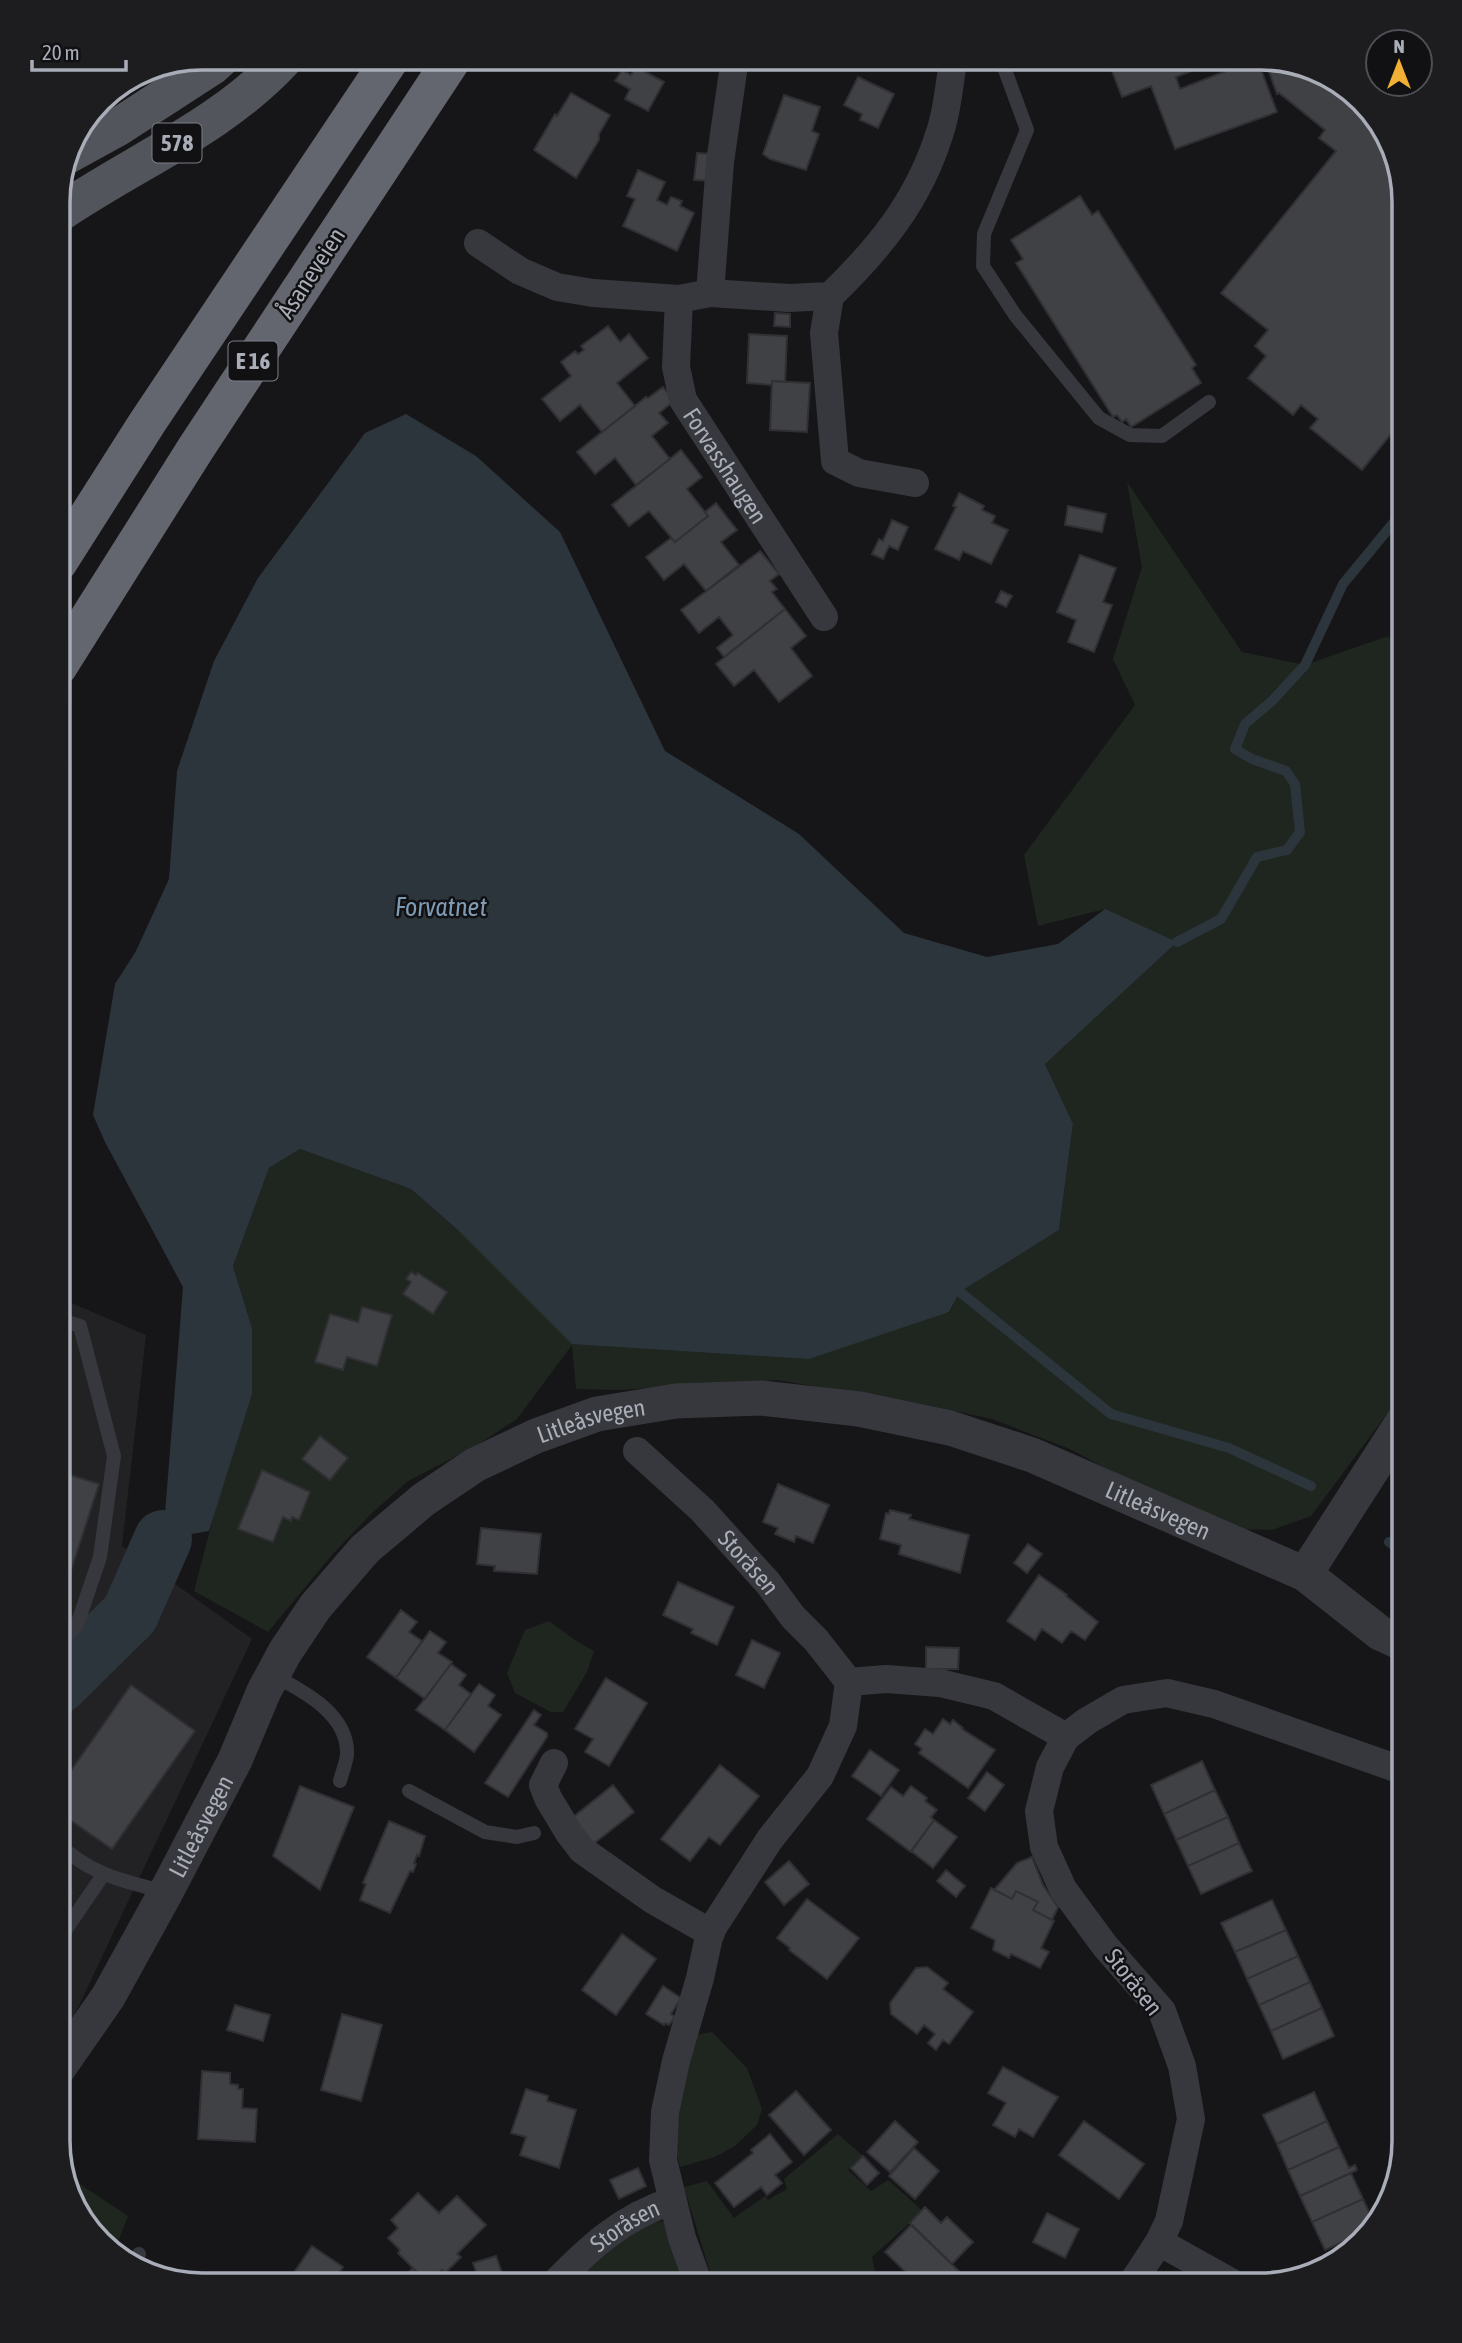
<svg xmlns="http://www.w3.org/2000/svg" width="1462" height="2343" viewBox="0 0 1462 2343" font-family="'Asap Condensed',sans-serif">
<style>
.built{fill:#222225}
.green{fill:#1e261f}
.water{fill:#2c353c}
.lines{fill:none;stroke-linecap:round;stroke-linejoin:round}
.stream{stroke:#2c353c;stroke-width:10}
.river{stroke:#2c353c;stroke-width:58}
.building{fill:#404145;stroke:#303034;stroke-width:2}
.service{stroke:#37383d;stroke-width:14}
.minor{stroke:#37383d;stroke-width:28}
.tertiary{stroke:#37383d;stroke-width:35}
.primary{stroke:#53555c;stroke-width:38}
.motorway{stroke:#63666e;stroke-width:38}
.labels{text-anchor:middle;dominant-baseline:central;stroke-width:5;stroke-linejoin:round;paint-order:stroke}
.shield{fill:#111113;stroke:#7b7e86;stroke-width:2}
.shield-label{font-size:23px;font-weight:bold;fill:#a8adb8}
.street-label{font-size:24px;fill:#a8adb8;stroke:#111113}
.water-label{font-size:26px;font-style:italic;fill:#7f9bb3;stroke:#111113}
.rim{fill:none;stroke:#a8adb8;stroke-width:3.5}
</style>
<rect width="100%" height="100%" fill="#161618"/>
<path class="built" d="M58,1297L146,1335L122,1546L252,1639L58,2050Z"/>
<path class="green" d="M1127,482L1242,652L1305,665L1388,636L1404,659V1391L1311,1516L1272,1530L1236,1529L1183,1510L1072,1450L992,1419L902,1400L776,1380L620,1390L576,1389L572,1345L517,1419L476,1446L408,1481L371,1514L332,1555L268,1632L194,1591L221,1488L252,1328L233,1266L269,1168L300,1149L411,1189L459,1231L949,1313L960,1292L1059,1230L1073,1125L1045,1064L1105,909L1038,926L1024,855L1135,705L1113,659L1142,567Z
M549,1621L575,1640L594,1651L587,1672L563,1712H551L515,1693L507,1673L525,1630Z
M712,2032L747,2068L762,2109L757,2125L735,2146L715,2157L680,2167L672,2135L696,2035Z
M838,2134L863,2156L848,2170L871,2191L888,2180L923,2211L872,2257L875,2271L888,2285H714L684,2187L707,2181L734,2218L765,2196L768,2200L787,2189L784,2179Z
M66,2175L128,2216L114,2252L73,2205Z
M662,2221L671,2230L686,2285H566L637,2228Z"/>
<path class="water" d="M406,414L476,456L560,532L665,751L799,834L904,933L987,957L1058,944L1105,909L1177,942L1045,1064L1073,1124L1059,1230L960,1292L949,1312L809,1359L572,1344L459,1231L411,1189L300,1149L269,1168L233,1266L252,1328V1394L209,1531L163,1539L183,1287L105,1142L93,1115L115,984L136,951L169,879L177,771L214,661L258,578L365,433Z"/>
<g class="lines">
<path class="stream" d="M1177,942L1221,919L1257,857L1287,850L1300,832L1295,784L1286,771L1252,759L1235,749L1245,724L1273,700L1305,665L1343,584L1404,510
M960,1292L1111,1414L1229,1448L1311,1486
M1389,1542L1404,1553"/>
<path class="river" d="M58,1685L130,1614L163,1539"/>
</g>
<path class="building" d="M1107,58H1224L1176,77L1180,89L1257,59L1277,112L1175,149L1151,86L1122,97Z
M1267,58L1340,82L1389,138L1404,202V418L1362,470L1310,428L1318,419L1301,405L1293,415L1248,378L1266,356L1255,346L1268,330L1221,293L1336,151L1319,138L1325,130L1279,93L1277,94L1268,69L1273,63Z
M636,67L664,82L648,111L625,99L630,89L615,81L622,70L631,75Z
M858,77L894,94L878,128L860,120L862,114L844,105Z
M571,93L610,115L599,134V140L576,178L534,150L555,114L557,116Z
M784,95L820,107L812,131L819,134L806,170L770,159L763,154Z
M697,153L713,154L711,181L694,180Z
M638,170L665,182L657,200L667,205L671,197L682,201L680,206L694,213L677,251L623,226L635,199L627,196Z
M1080,196L1092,215L1098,211L1196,365L1192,368L1201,383L1131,427L1126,419L1122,422L1117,415L1113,417L1016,263L1023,259L1011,240Z
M775,313L790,314V327L774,326Z
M608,326L620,342L629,334L648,358L617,383L635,406L602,432L580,405L560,421L542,399L571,376L561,362L575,351L578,354L584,350L581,346Z
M749,334L787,336L785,382L772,381V385L747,383Z
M772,381L810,383L807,432L770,430Z
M663,387L674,401L659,413L668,423L652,436L670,459L636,485L615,458L595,474L577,452L646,397L648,398Z
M681,450L702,477L687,489L708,516L675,542L649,511L629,526L612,505Z
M959,493L984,506L982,510L995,516L992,523L1008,530L991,564L963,551L959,560L935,549L956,507L953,506Z
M716,503L737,530L721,542L739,565L706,591L684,564L664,580L646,557L671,538L675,542L708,516L705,512Z
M1068,506L1106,514L1102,532L1065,525Z
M892,520L908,527L898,550L889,546L883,559L872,554L879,539L883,541Z
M760,551L779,574L770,581L777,589L772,592L785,609L724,657L717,648L733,635L719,617L699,633L681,610Z
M1080,555L1116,568L1103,602L1112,605L1094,652L1068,642L1076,620L1057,612Z
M1001,591L1012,596L1006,607L996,602Z
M785,609L806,636L791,648L812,676L779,702L754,670L734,686L716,664Z
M411,1272L416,1275L418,1273L447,1292L433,1314L403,1294L411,1282L406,1279Z
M362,1307L392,1315L377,1366L347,1357L343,1370L315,1362L330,1314L358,1322Z
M58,1388L69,1392L58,1426Z
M320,1436L348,1458L330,1480L302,1459Z
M262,1470L310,1492L299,1520L292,1517L291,1521L283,1517L273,1542L238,1529Z
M58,1471L99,1484L58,1611Z
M778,1484L829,1505L813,1543L796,1536L794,1542L775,1534L778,1528L763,1522Z
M890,1510L911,1515L909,1519L969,1535L960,1573L899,1554L901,1545L880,1539L886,1513L889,1514Z
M481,1528L541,1534L537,1574L494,1571L495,1566L477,1564Z
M1028,1544L1042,1554L1027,1573L1014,1563Z
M1039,1575L1067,1595L1066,1596L1098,1622L1085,1640L1071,1631L1062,1643L1042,1629L1035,1640L1007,1621Z
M678,1582L734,1607L717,1645L691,1633L693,1629L663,1615Z
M401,1610L417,1622L409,1632L422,1641L396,1678L367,1657Z
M430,1631L446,1642L438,1653L452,1662L425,1699L396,1678Z
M752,1640L780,1653L764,1688L736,1675Z
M926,1647L959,1648L958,1669H926Z
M451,1664L466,1675L459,1685L471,1694L445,1730L416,1710Z
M606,1678L647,1703L609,1766L585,1752L593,1739L575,1729Z
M479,1684L495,1695L488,1706L501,1715L474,1752L445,1730Z
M131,1685L195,1731L112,1849L63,1815L68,1807L58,1800V1789Z
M534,1710L541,1715L534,1725L547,1733V1737L508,1797L485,1783Z
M943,1719L950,1724L953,1720L963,1728L962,1729L995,1750L968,1788L919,1753L922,1749L915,1744L925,1729L933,1734Z
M870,1750L899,1770L881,1796L852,1776Z
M1202,1761L1215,1790L1164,1814L1151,1785Z
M720,1765L759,1796L720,1845L709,1837L690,1861L661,1839Z
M987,1772L1004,1785L985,1811L968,1798Z
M613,1785L634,1812L593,1844L572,1818Z
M300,1786L354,1807L320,1890L273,1856Z
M911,1786L927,1798L925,1801L937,1810L931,1817L934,1820L911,1852L867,1819L891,1787L903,1796Z
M1215,1790L1228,1817L1176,1840L1164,1814Z
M1228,1817L1239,1843L1188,1866L1176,1840Z
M934,1820L957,1837L933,1868L911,1851Z
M389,1821L425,1836L419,1856L417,1855L414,1863L416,1864L413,1872L410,1871L390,1913L360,1900L366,1884L363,1883Z
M1239,1843L1252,1871L1201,1894L1188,1866Z
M1032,1857L1043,1885L1058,1907L1052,1920L1033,1910L1038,1902L1016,1891L1012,1899L994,1890L1017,1863Z
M789,1861L809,1884L784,1905L765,1882Z
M946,1870L965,1886L956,1897L937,1881Z
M58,1881L72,1893L58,1911Z
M991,1888L1012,1899L1016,1891L1038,1902L1033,1910L1054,1921L1041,1948L1049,1952L1040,1968L1011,1954L1009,1958L993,1950L995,1940L971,1928Z
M807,1899L859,1938L827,1979L789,1950L790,1948L777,1938Z
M1272,1900L1286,1930L1235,1952L1221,1923Z
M1286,1930L1298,1956L1247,1979L1235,1952Z
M622,1934L656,1959L616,2015L582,1990Z
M1298,1956L1310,1982L1259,2005L1247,1979Z
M927,1967L948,1983L943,1989L973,2012L949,2044L943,2040L936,2050L928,2043L935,2034L924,2025L917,2034L891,2014L890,2003L916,1968Z
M1310,1982L1322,2008L1271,2031L1259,2005Z
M663,1986L681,1998L671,2014L675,2017L669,2025L665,2023L664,2025L646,2014Z
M235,2005L270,2015L263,2041L227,2030Z
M1322,2008L1334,2036L1283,2059L1271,2031Z
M342,2014L382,2025L361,2101L321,2090Z
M1003,2067L1058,2097L1033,2137L1019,2129L1015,2137L993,2125L1006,2103L988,2093Z
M202,2071L230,2073V2084L238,2085V2089H243L242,2108L257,2109L255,2142L198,2139Z
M526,2089L548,2096L547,2101L576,2110L559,2168L520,2155L526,2137L511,2133Z
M796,2091L831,2130L804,2155L769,2115Z
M1314,2092L1327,2121L1277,2144L1263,2115Z
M895,2121L918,2142L890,2172L867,2152Z
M1084,2121L1144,2164L1119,2199L1059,2155Z
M1327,2121L1339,2147L1288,2170L1277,2144Z
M770,2134L792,2162L775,2175L782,2183L767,2195L761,2187L734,2207L715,2183L753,2153L751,2150Z
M1339,2147L1349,2168L1355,2165L1357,2170L1300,2196L1288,2170Z
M914,2148L939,2171L915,2199L889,2176Z
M863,2156L879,2173L867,2185L851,2168Z
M638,2168L646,2186L619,2199L610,2180Z
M1351,2173L1363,2199L1312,2222L1300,2196Z
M418,2193L439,2213L457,2196L486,2225L457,2254L461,2257L445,2273L442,2270L428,2283L398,2253L400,2250L388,2238L398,2228L391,2220Z
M1363,2199L1375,2225L1369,2230L1325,2250L1312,2222Z
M925,2207L941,2223L947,2217L973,2242L952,2264L910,2223Z
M1047,2213L1079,2229L1065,2258L1033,2242Z
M911,2225L963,2275L954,2285H919L885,2252Z
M312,2246L343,2267L330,2285H296L289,2280Z
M496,2256L502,2273L479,2280L473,2263Z
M412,2269L427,2285H406L401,2280Z
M450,2273L461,2285H431L441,2274L445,2278Z"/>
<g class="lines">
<path class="service" d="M996,58L1005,70L1027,130L984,234L983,266L1015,315L1099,418L1130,435L1162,436L1209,402
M58,1646L77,1625L100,1557L114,1456L80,1326L58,1319
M273,1675C303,1691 349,1714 347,1755C346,1763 342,1773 340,1781
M409,1791L485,1832L517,1837L534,1833
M58,1843C90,1875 124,1881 166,1892
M58,1941L103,1875
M133,2265L139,2254"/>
<g class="minor">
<path d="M478,243L520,271L557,287L593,293L679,299L710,293L789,298L830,296C880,248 919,200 940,132C948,109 949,82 954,58"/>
<path d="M710,293L720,162L735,58"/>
<path d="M830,296L824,333L835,461L859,473L915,483"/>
<path id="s1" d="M679,299L676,367L683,400L824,617"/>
<path id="s2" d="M637,1451L702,1510L768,1583L793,1617L816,1640L849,1682"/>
<path d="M554,1763L543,1785L548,1798L569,1833L582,1850L653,1900L711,1933"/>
<path d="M1159,2242L1236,2285"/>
<path id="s3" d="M553,2285C589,2248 622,2217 672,2201"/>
<path d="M699,2285L682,2238L663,2160L665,2112L676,2061L700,1978L710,1932L770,1839L820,1776L843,1726L849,1682L886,1679L940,1683L994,1696L1066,1737"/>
<path d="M1131,2285L1159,2242L1169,2221L1191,2119L1182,2066L1162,2011L1105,1946L1063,1889L1044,1847L1039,1811L1050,1767L1066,1737L1087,1721L1123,1700L1167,1693L1214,1704L1404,1771"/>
</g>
<g class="tertiary">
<path d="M1305,1574L1404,1420"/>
<path id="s4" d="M58,2069L108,1997L166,1892L235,1760L264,1691L285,1652L315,1607L365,1549L423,1500L475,1465L536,1436L597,1414L676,1401L761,1398L859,1409L950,1428L1032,1455L1305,1574L1380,1633L1404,1644"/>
</g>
<path class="primary" d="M67,155L118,127L212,66L221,58
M58,214C134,162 222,127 285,58"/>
<path class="motorway" d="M58,563L147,423L391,58
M58,667L196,448L453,58"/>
</g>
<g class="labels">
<g class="shield">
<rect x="152.5" y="123.5" width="49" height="39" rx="5"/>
<rect x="228.5" y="341.5" width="49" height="39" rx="5"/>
</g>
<g class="shield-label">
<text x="177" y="143">578</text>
<text x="253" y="361">E 16</text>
</g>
<g class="street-label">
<text transform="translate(311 273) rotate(-57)">Åsaneveien</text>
<text stroke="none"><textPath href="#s1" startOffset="180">Forvasshaugen</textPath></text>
<text stroke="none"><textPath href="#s4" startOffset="870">Litleåsvegen</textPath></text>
<text stroke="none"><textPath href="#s4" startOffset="1458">Litleåsvegen</textPath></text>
<text stroke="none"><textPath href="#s2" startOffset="158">Storåsen</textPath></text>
<text stroke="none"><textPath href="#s4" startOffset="282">Litleåsvegen</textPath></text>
<text transform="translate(1134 1982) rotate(52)">Storåsen</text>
<text stroke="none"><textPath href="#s3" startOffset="94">Storåsen</textPath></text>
</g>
<g class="water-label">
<text x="441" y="907">Forvatnet</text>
</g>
</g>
<path d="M0 0H1462V2343H0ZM202 70H1260A132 132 0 0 1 1392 202V2141A132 132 0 0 1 1260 2273H202A132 132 0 0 1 70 2141V202A132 132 0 0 1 202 70Z" fill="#1d1d20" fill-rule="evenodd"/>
<path class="rim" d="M202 70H1260A132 132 0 0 1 1392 202V2141A132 132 0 0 1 1260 2273H202A132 132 0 0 1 70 2141V202A132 132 0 0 1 202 70Z"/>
<g transform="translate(1399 63)"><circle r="33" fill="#111113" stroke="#4d4f55" stroke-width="2"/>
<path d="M0-5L12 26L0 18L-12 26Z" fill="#f2b134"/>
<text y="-10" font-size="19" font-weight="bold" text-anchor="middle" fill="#a8adb8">N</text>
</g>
<path d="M32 60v10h94v-10" fill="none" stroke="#a8adb8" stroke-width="3.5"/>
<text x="42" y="60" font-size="21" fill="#a8adb8" stroke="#111113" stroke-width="5" paint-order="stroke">20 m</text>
</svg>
